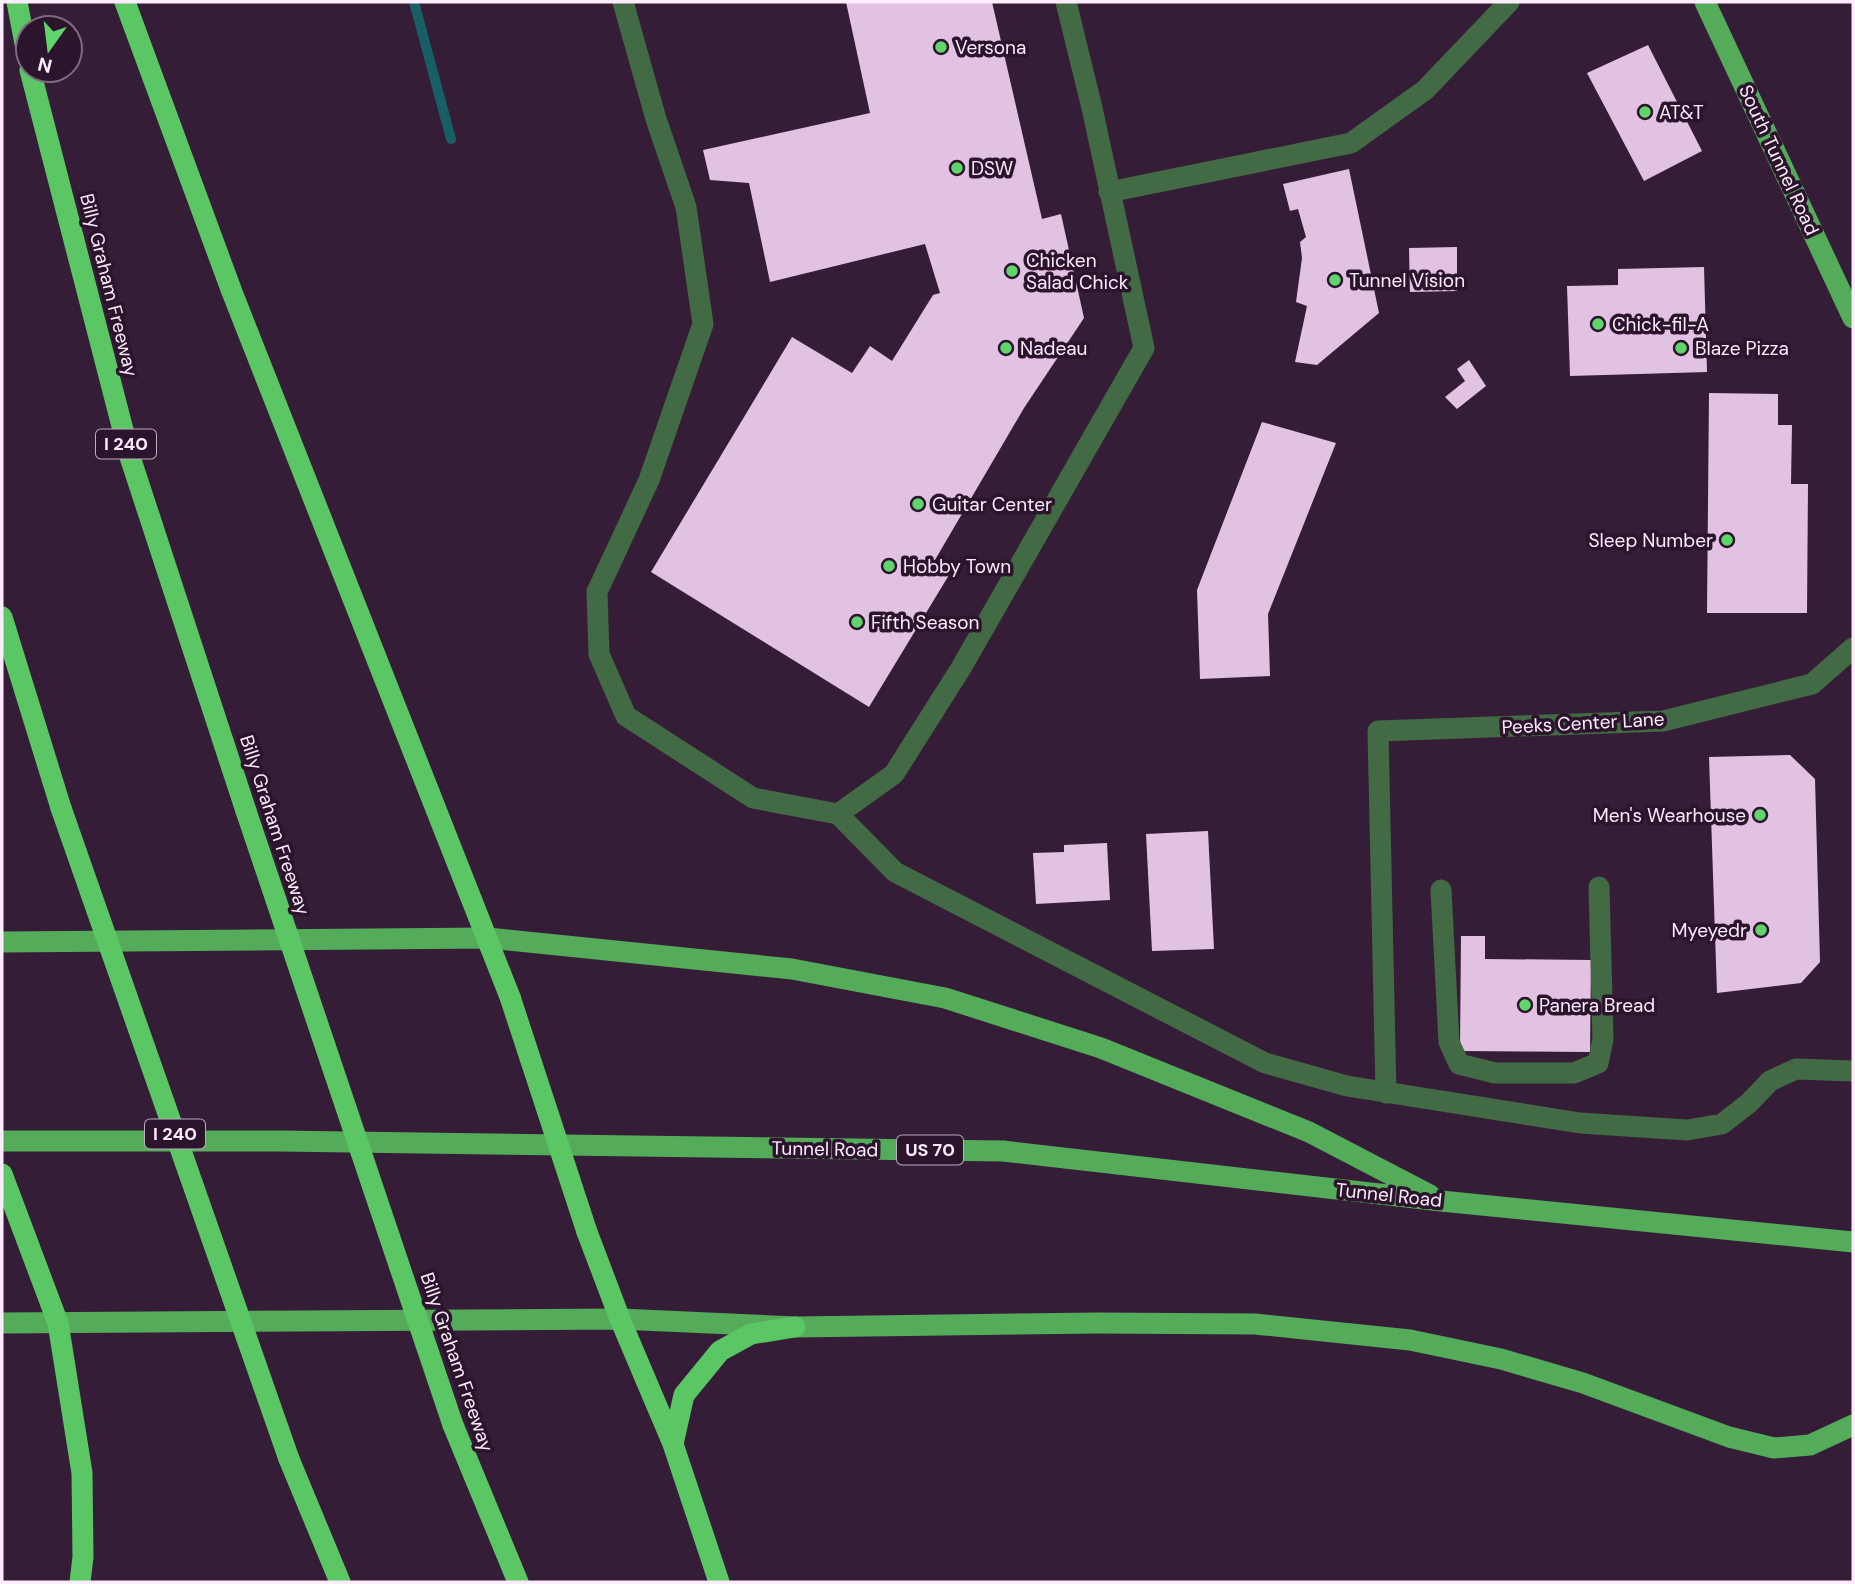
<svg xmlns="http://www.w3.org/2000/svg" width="1855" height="1584" viewBox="0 0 1855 1584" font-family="'DM Sans',sans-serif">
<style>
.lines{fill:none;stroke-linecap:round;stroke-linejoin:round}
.stream{stroke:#175e65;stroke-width:10}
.building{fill:#e2c2e3}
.minor{stroke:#426a44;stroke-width:21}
.major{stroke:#54ac5b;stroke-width:21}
.highway{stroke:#5ac664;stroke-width:21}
.highway-bridge{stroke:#5ac664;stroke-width:21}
.poi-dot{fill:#60d56b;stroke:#2b142c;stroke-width:2.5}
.labels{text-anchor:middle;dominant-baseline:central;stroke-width:7;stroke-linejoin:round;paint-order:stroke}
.shield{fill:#2b142c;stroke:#beabbe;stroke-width:2}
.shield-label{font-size:18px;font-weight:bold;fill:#fdecfd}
.poi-label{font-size:19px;fill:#fdecfd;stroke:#2b142c;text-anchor:start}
.street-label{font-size:19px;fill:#fdecfd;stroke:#2b142c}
</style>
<rect width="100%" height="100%" fill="#351d37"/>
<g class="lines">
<path class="stream" d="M414,2L451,139"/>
</g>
<path class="building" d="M846,2H992L1042,219L1061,214L1084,318L1024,408L932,565L949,575L869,707L651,572L792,337L852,373L870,346L892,361L933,295L940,293L925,244L770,282L749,183L710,180L703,150L870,113Z
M1648,45L1702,151L1644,181L1587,73Z
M1349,169L1379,313L1317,365L1295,362L1307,306L1296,302L1302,258L1300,242L1306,237L1298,209L1290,211L1283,184Z
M1457,247V291L1410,292L1409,248Z
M1704,267L1707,372L1570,376L1567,286L1618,285V269Z
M1469,360L1486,386L1457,409L1445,397L1465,381L1457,369Z
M1709,393L1778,394V425H1792L1791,484H1808L1807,613H1707Z
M1262,422L1336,443L1268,614L1270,676L1200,679L1197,590Z
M1790,755L1815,779L1820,962L1801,983L1717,993L1709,757Z
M1208,831L1214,949L1152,951L1146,834Z
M1107,843L1110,900L1036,904L1033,853L1064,852V845Z
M1461,936H1485V959L1591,960L1590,1052L1460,1051Z"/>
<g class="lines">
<path class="minor" d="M623,2L656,119L686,207L703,324L649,480L597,592L599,654L626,716L753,798L838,814
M1066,2L1092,108L1144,348L961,668L894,774L838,814L895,872L1265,1063L1347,1086L1580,1123L1687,1130L1722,1124L1749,1103L1770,1081L1796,1069L1853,1071
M1109,192L1351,143L1425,90L1509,2
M1441,890L1449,1042L1459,1064L1495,1073H1574L1598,1063L1603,1039L1599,887
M1386,1093L1378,731L1663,721L1812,684L1853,648"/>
<path class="major" d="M1705,2L1853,318
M2,942L488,938L792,969L945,998L1101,1048L1309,1132L1430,1195
M2,1141H279L1003,1151L1441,1201L1853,1242
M2,1323L620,1319L795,1327L1097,1323L1255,1324L1410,1340L1501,1359L1583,1383L1729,1437L1774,1448L1810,1445L1853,1425"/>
<path class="highway" d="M17,2L28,59
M125,2L232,292L510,997
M30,70L130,457L246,811
M2,617L61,808
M2,1174L58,1323L82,1473L83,1557L80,1582
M587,1232L620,1319L673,1444L719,1582
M453,1425L518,1582
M673,1444L684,1395L720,1351L751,1334L795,1327
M289,1459L340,1582"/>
<path class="highway-bridge" d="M61,808L289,1459
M246,811L453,1425
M510,997L587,1232"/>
</g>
<g class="poi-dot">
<circle cx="941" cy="47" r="7"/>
<circle cx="1645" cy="112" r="7"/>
<circle cx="957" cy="168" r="7"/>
<circle cx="1012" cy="271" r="7"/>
<circle cx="1335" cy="280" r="7"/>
<circle cx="1598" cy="324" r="7"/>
<circle cx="1006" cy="348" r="7"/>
<circle cx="1681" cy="348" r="7"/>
<circle cx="918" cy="504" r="7"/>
<circle cx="1727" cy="540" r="7"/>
<circle cx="889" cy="566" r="7"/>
<circle cx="857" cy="622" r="7"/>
<circle cx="1760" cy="815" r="7"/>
<circle cx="1761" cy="930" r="7"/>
<circle cx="1525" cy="1005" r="7"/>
</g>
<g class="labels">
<g class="shield">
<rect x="96" y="429.5" width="60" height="29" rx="5"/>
<rect x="145" y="1119.5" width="60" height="29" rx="5"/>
<rect x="897" y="1135.5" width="66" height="29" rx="5"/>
</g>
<g class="shield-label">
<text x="126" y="444">I 240</text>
<text x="175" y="1134">I 240</text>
<text x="930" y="1150">US 70</text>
</g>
<g class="poi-label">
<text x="955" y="47">Versona</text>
<text x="1659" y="112">AT&amp;T</text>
<text x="971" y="168">DSW</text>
<text x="1026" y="260">Chicken<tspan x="1026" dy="22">Salad Chick</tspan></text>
<text x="1349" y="280">Tunnel Vision</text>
<text x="1612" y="324">Chick-fil-A</text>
<text x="1020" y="348">Nadeau</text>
<text x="1695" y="348">Blaze Pizza</text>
<text x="932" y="504">Guitar Center</text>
<text x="1713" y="540" text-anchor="end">Sleep Number</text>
<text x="903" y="566">Hobby Town</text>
<text x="871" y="622">Fifth Season</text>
<text x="1746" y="815" text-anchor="end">Men's Wearhouse</text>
<text x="1747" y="930" text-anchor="end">Myeyedr</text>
<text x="1539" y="1005">Panera Bread</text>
</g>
<g class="street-label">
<text transform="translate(1779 160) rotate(65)">South Tunnel Road</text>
<text transform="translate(109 285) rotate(76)">Billy Graham Freeway</text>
<text transform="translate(1583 723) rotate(-3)">Peeks Center Lane</text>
<text transform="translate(275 825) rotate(72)">Billy Graham Freeway</text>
<text transform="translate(825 1149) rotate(1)">Tunnel Road</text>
<text transform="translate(1389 1195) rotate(6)">Tunnel Road</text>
<text transform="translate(457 1362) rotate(71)">Billy Graham Freeway</text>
</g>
</g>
<rect width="1855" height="1584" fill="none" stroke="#fdecfd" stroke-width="7"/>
<g transform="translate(49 49) rotate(194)"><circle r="33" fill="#2b142c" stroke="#7f6a80" stroke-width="2"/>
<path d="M0-5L12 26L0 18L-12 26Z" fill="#60d56b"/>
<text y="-10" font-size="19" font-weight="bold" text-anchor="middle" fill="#fdecfd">N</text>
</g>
</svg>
